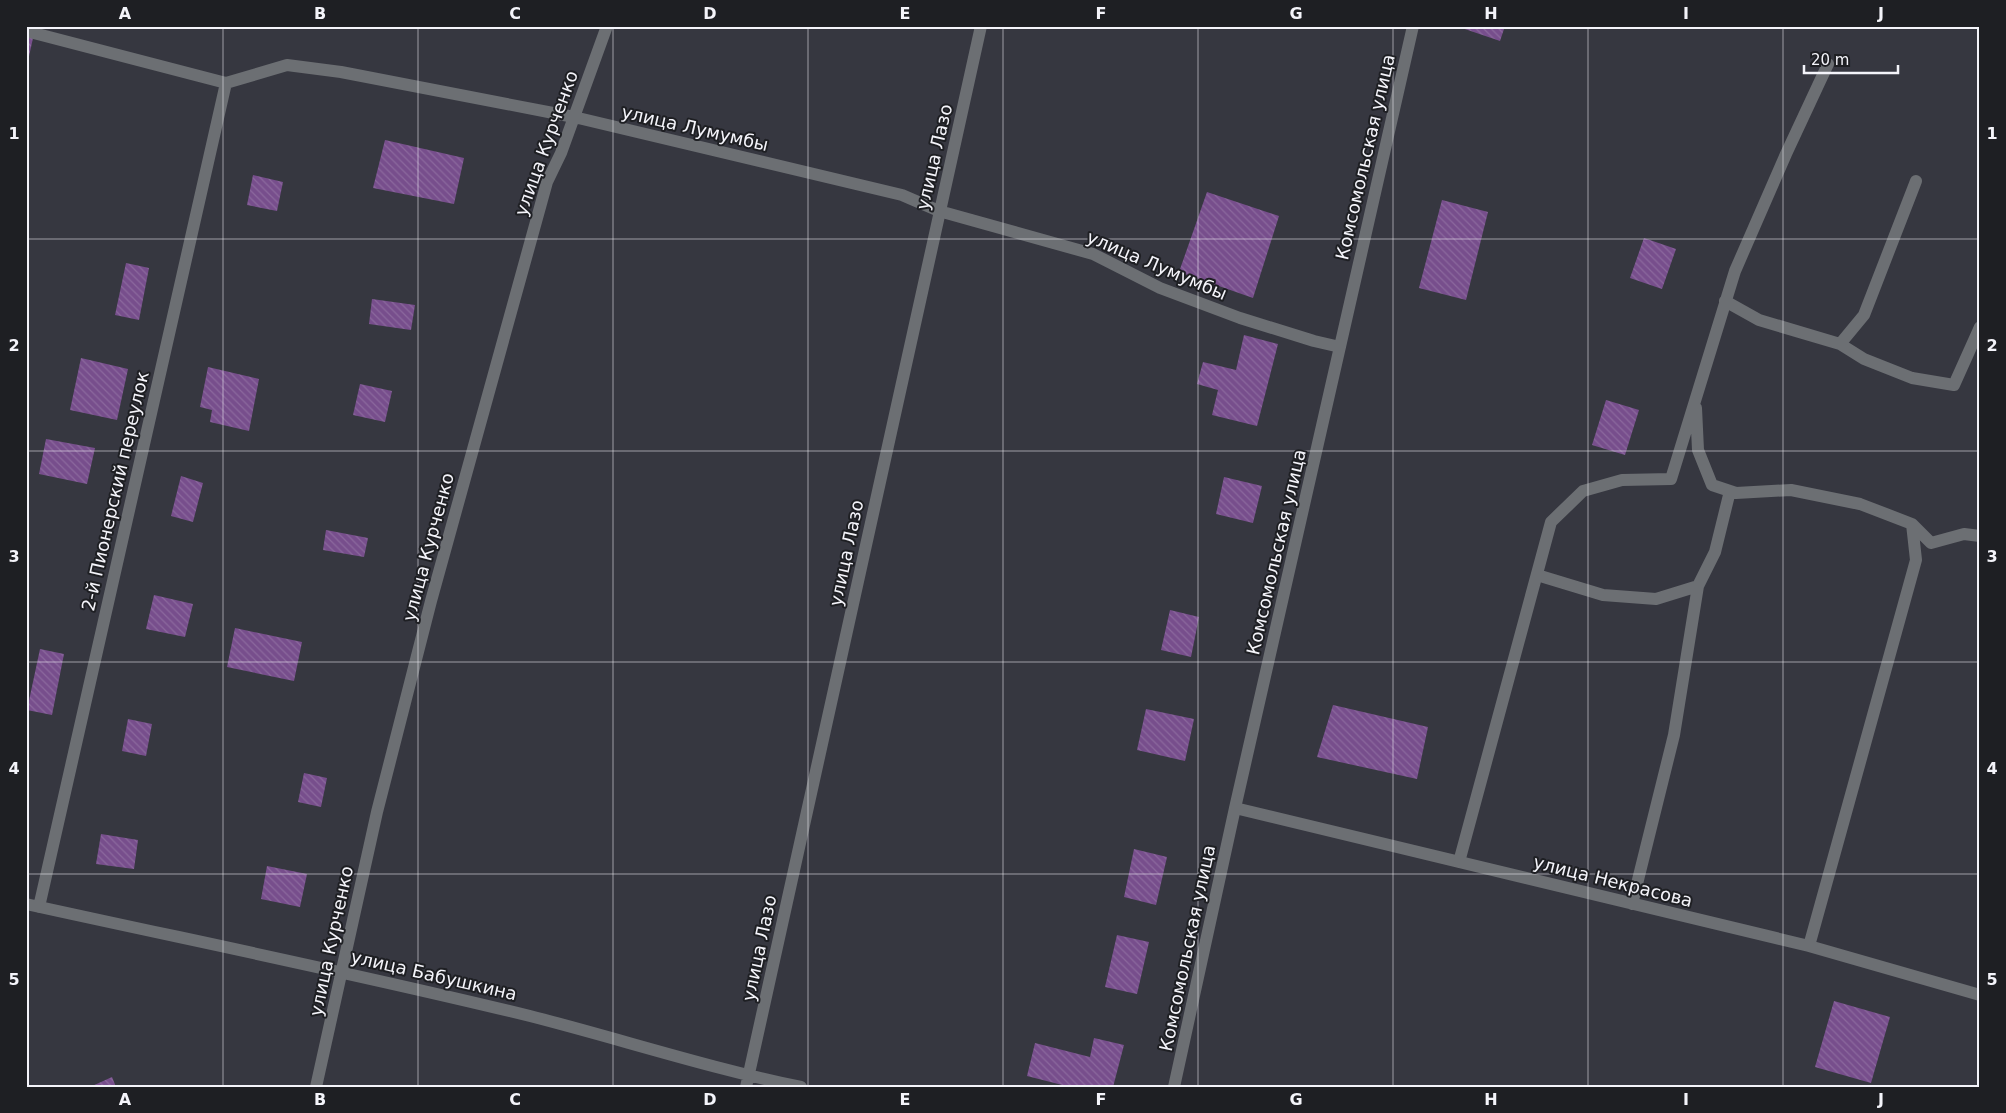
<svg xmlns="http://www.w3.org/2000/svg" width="2006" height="1113" viewBox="0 0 2006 1113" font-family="'DejaVu Sans',sans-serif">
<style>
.building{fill:url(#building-back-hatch)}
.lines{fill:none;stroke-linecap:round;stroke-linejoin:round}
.minor{stroke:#6c6f73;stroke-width:12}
.grid{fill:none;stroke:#f4f4fa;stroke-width:1;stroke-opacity:0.55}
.labels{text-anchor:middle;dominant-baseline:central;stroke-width:4;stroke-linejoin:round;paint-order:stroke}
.street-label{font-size:18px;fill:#f4f4fa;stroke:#1e1f23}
.neatline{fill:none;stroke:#f4f4fa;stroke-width:2}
.grid-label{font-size:16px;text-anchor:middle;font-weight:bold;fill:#f4f4fa}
</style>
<defs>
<pattern id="building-back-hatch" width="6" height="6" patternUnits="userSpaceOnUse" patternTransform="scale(1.25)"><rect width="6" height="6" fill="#774e8c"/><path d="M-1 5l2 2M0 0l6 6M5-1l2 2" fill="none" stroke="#8b689d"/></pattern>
</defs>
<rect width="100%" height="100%" fill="#363740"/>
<path class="building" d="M1456,26H1505L1500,41Z
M26,37L33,38L28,61H26Z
M385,140L464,158L454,204L373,188Z
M253,175L283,182L277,211L247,205Z
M1207,192L1279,216L1253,298L1179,272Z
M1442,200L1488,212L1466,300L1419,288Z
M1644,238L1676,249L1662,289L1630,278Z
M126,263L149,268L139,320L115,315Z
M372,299L415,305L411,330L369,324Z
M1244,335L1278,344L1257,426L1212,415L1218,390L1197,384L1203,362L1236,370Z
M81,358L128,369L117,420L70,410Z
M208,367L259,379L249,431L210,422L212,410L200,407Z
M360,384L392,391L385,422L353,415Z
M1606,400L1639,410L1625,455L1592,445Z
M46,439L95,448L87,484L39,474Z
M181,476L203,483L193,522L171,516Z
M1224,477L1262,486L1253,523L1216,514Z
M326,530L368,538L364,557L323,550Z
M154,595L193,604L185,637L146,629Z
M1170,610L1199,617L1191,657L1161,650Z
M235,628L302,642L294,681L227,667Z
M40,649L64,654L52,715L27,710Z
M1333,705L1428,727L1417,779L1317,757Z
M1146,709L1194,719L1185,761L1137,750Z
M128,719L152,724L146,756L122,751Z
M304,773L327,778L321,807L298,802Z
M101,834L138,840L134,869L96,864Z
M1134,849L1167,857L1156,905L1124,897Z
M267,866L307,874L300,907L261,899Z
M1117,935L1149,942L1137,994L1105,987Z
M1834,1001L1890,1017L1871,1083L1815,1067Z
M1094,1038L1124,1045L1113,1087H1070L1027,1076L1035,1043L1090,1057Z
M112,1077L116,1087H90Z"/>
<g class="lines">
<path class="minor" d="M26,31L226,83L287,65L341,72L574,117L902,195L939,211L1093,254L1160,288L1240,318L1314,341L1340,347
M1725,301L1759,320L1840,344L1864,315L1916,181
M1840,344L1864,359L1912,378L1954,385L1980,327
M1696,408L1698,450L1712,485L1736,493L1791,490L1860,504L1912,524L1916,560L1809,946
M1912,524L1931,543L1964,534L1980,536
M1537,575L1603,595L1656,599L1698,586L1715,552L1730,491
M1235,808L1809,946L1980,995
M1459,862L1551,522L1583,491L1622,480L1671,479L1735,271L1786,154L1828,64
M26,904C194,941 363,975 530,1016C620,1039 709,1068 801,1087
M1632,904L1674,735L1698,586
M39,907L226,83
M316,1087L377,812L431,601L547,182L561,153L607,26
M746,1087L981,26
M1174,1087L1235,808L1413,26"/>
</g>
<path class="grid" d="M223,26V1087M418,26V1087M613,26V1087M808,26V1087M1003,26V1087M1198,26V1087M1393,26V1087M1588,26V1087M1783,26V1087M26,239H1980M26,451H1980M26,662H1980M26,874H1980"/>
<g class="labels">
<g class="street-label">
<text transform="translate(695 128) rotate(13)">улица Лумумбы</text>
<text transform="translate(546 143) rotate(-70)">улица Курченко</text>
<text transform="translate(934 157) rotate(-77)">улица Лазо</text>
<text transform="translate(1365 157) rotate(-77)">Комсомольская улица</text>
<text transform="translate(1157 265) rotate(23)">улица Лумумбы</text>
<text transform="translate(115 491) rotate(-77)">2-й Пионерский переулок</text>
<text transform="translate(428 547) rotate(-75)">улица Курченко</text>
<text transform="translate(1276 552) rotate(-77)">Комсомольская улица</text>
<text transform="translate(846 553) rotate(-78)">улица Лазо</text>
<text transform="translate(1613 881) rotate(14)">улица Некрасова</text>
<text transform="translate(331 941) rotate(-78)">улица Курченко</text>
<text transform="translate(759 948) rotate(-78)">улица Лазо</text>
<text transform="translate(1187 948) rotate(-78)">Комсомольская улица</text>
<text transform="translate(434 975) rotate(13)">улица Бабушкина</text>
</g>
</g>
<rect width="2006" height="1113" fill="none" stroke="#1e1f23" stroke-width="55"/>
<path d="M1804 65v8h94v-8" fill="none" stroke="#f4f4fa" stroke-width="2.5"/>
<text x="1811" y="65" font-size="15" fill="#f4f4fa" stroke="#1e1f23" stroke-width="4" paint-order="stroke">20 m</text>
<rect x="28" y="28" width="1950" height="1058" class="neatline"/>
<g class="grid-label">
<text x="125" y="19">A</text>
<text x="320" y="19">B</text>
<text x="515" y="19">C</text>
<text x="710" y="19">D</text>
<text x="905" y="19">E</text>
<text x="1101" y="19">F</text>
<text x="1296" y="19">G</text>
<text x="1491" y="19">H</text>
<text x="1686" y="19">I</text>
<text x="1881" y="19">J</text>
<text x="14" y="139">1</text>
<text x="1992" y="139">1</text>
<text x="14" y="351">2</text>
<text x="1992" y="351">2</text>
<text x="14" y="562">3</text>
<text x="1992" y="562">3</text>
<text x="14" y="774">4</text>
<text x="1992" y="774">4</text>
<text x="14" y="985">5</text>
<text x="1992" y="985">5</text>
<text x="125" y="1105">A</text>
<text x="320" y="1105">B</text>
<text x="515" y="1105">C</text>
<text x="710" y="1105">D</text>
<text x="905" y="1105">E</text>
<text x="1101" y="1105">F</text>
<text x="1296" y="1105">G</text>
<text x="1491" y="1105">H</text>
<text x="1686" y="1105">I</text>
<text x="1881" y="1105">J</text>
</g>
</svg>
